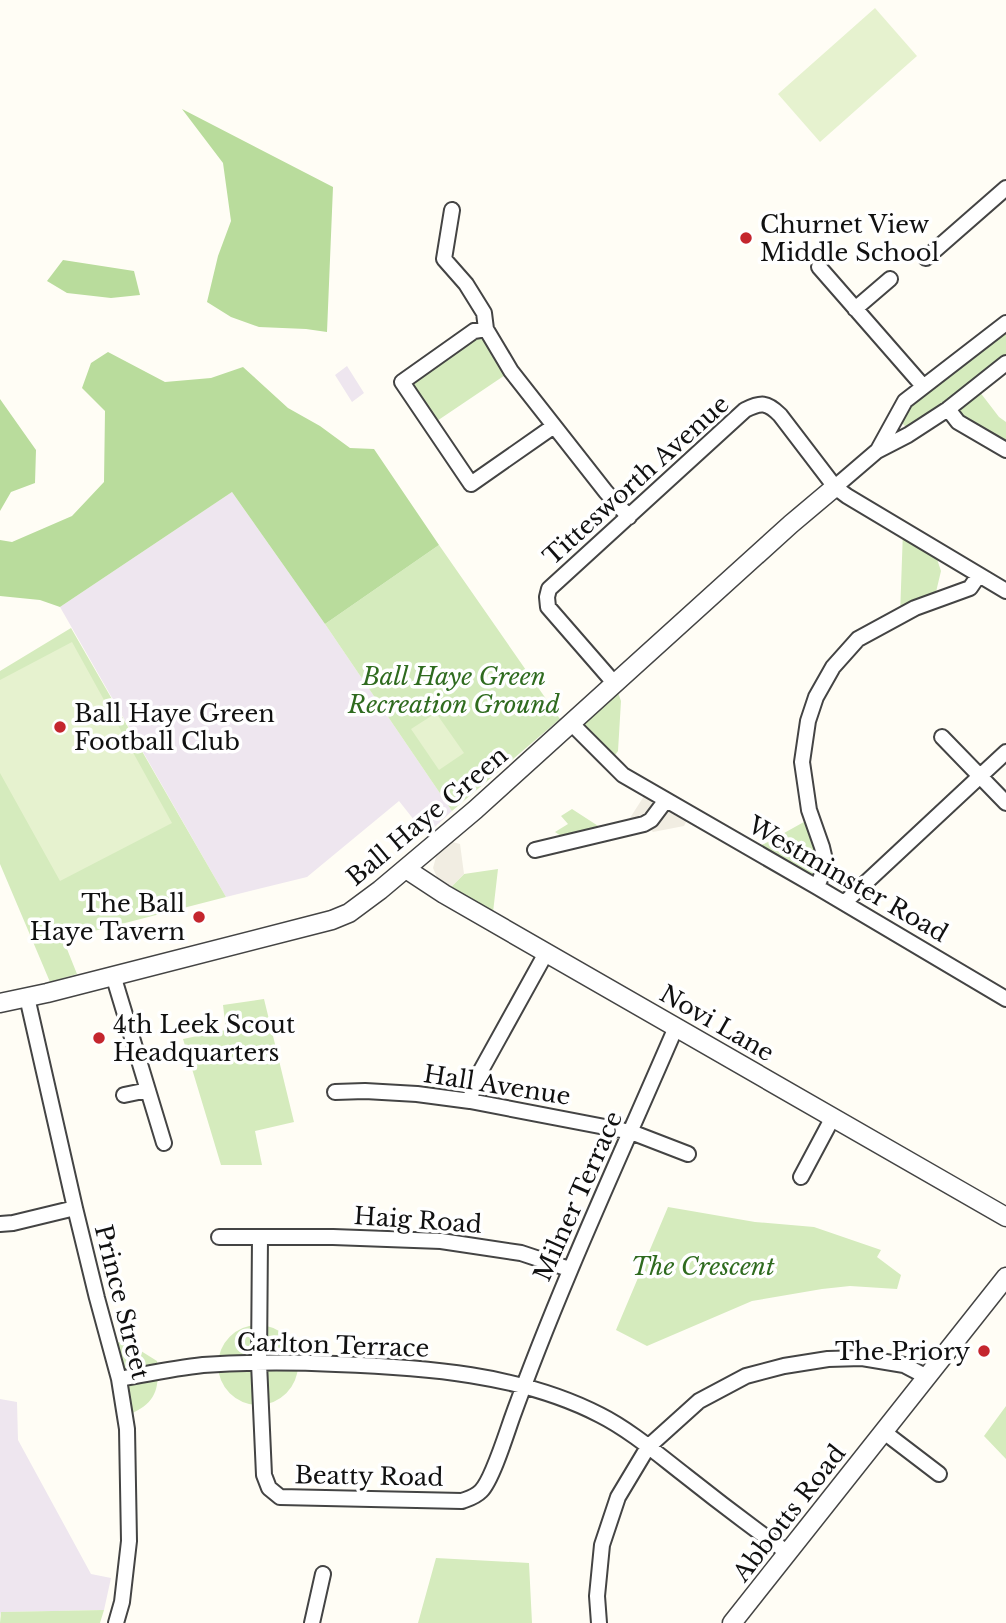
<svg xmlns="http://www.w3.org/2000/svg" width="1006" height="1623" viewBox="0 0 1006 1623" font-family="'Libre Baskerville',serif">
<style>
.industrial{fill:#eee6ef}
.green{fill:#d5ebbd}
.forest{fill:#b9dc9c}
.pitch{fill:#e6f2cf}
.plaza{fill:#f1ede2}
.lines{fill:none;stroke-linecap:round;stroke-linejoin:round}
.minor-casing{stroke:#444;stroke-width:18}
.tertiary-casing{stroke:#444;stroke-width:21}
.minor{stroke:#fff;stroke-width:14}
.tertiary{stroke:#fff;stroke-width:18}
.poi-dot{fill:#c4262e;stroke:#fff;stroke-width:2.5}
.labels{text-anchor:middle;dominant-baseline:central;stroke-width:7;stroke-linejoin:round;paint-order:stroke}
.poi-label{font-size:24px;fill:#111;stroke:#fff;text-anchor:start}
.street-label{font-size:24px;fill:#111;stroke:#fff}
.park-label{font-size:24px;font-style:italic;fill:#2f6b1f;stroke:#fff}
</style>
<rect width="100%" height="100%" fill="#fffdf5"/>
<path class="industrial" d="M347,366L364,393L352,402L335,375Z
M232,492L325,624L452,811L426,835L399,801L307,877L226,897L60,607Z
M0,1399L17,1402L18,1440L91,1574L111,1578L104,1610L1,1612L0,1616Z"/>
<path class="green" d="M1006,323V363L976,387L999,417L1006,422V450L948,409L907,428L900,421L905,401Z
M486,329L511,371L431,425L402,382Z
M903,530L933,547L941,571L936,592L929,603L900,616Z
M439,545L560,719L452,811L325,624Z
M71,628L226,897L63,939L77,974L50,982L0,864V671Z
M615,684L621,701L618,751L610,762L571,723Z
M572,809L609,833L563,843L561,836L555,832L568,824L561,816Z
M811,818L822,847L817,887L752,849L768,842Z
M498,869L492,921L444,894L464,874Z
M264,999L294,1122L255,1131L262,1165H221L183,1039L226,1030L223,1005Z
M481,1070L488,1073L499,1095L496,1106L417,1094L431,1084L467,1073Z
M668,1207L755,1222L814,1227L881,1250L877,1257L901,1275L897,1289L850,1286L822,1289L752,1301L647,1346L616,1330Z
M218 1365a40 40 0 1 1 80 0a40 40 0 1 1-80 0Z
M125,1341L157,1361C160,1391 155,1405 125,1416L110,1344Z
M1006,1406V1459L984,1436Z
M436,1558L529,1563L532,1623H418Z
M104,1610L100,1623H0L1,1612Z"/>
<path class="forest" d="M182,109L333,187L327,332L306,329L259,327L231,317L207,302L218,256L231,221L223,163Z
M63,260L134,271L140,295L111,298L67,293L47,281Z
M108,352L165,382L211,378L243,367L288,408L320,426L350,448L374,449L439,545L325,624L232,492L60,607L40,600L0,596V540L12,542L72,516L104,482L105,411L82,388L91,363Z
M0,399L36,450L35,483L11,492L0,511Z"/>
<path class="pitch" d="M875,8L917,56L820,142L778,94Z
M72,642L172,823L60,881L0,773V680Z
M436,713L464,753L439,770L411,729Z"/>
<path class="plaza" d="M648,790L690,814L684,826L653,832L644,824L628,821Z
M441,839L460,844L464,874L444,894L433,868Z"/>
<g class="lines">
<g class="minor-casing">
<path id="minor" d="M452,210L444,259L466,284L484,313L486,329
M926,258L1006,188
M819,267L923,386
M855,309L890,279
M948,409L958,422L1006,450
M554,426L471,484L402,382L474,331L486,329L511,371L606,492L629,517
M878,450L905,401L1006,323
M835,487L877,451L908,435L948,409L1006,363
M615,684L548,607L547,597L549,589L745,410C761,402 767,402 780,415L835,487L847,496L1006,591
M571,723L623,775L817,887L1006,999
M942,737L1006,803
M535,850L644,824L651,820L666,800
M817,887L826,864L822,847L809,810L802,762L808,721L816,697L833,667L858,639L915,608L970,588L979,575
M844,903L1006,752
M113,975L164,1143
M27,997L75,1208L97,1298L119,1379L127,1429L129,1541L122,1602L116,1623
M335,1092L365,1091L417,1094L470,1101L631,1132L688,1154
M124,1095L148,1090
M470,1101L474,1083L546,953
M801,1177L833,1117
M0,1224L13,1223L75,1208
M219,1237H333L441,1241L521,1253L569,1269
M260,1237L259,1363L264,1475L269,1488L280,1497L462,1501C470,1498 475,1497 481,1491C492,1480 506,1435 512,1418C560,1285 620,1157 676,1027
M119,1379C147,1374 175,1368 203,1365C247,1362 292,1362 336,1364C423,1367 521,1374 600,1415C630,1430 660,1456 686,1476C720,1503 753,1528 788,1553
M884,1432L939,1474
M312,1623L323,1574
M599,1623L597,1596L602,1545L618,1497L648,1447L699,1401L746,1376L784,1366L828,1359L862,1358L904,1365L927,1377"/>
</g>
<g class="tertiary-casing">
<path id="tertiary" d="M406,869L444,894L1006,1217
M0,1003L47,993L332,920L349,913L380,890L475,810L791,524L835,487
M732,1623L1006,1277"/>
</g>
<use href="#minor" class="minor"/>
<use href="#tertiary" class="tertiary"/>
</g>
<g class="poi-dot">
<circle cx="746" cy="238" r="7"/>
<circle cx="60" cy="727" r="7"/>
<circle cx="199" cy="917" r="7"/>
<circle cx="99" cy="1038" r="7"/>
<circle cx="984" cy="1351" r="7"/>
</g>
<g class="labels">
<g class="poi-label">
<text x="760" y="224">Churnet View<tspan x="760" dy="28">Middle School</tspan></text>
<text x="74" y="713">Ball Haye Green<tspan x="74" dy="28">Football Club</tspan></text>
<text x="185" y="903" text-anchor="end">The Ball<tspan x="185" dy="28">Haye Tavern</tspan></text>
<text x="113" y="1024">4th Leek Scout<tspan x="113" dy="28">Headquarters</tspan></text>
<text x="970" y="1351" text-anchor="end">The Priory</text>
</g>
<g class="street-label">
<text transform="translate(636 480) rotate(-42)">Tittesworth Avenue</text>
<text transform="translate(427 816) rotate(-40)">Ball Haye Green</text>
<text transform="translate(848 879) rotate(30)">Westminster Road</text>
<text transform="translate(717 1023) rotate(30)">Novi Lane</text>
<text transform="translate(497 1085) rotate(9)">Hall Avenue</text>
<text transform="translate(578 1196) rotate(-66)">Milner Terrace</text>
<text transform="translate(418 1220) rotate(4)">Haig Road</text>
<text transform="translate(122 1302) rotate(76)">Prince Street</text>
<text transform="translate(333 1345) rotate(2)">Carlton Terrace</text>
<text transform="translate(369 1476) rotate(1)">Beatty Road</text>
<text transform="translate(789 1513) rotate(-52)">Abbotts Road</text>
</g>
<g class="park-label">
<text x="454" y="676">Ball Haye Green<tspan x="454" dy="28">Recreation Ground</tspan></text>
<text x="703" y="1266">The Crescent</text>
</g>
</g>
</svg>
